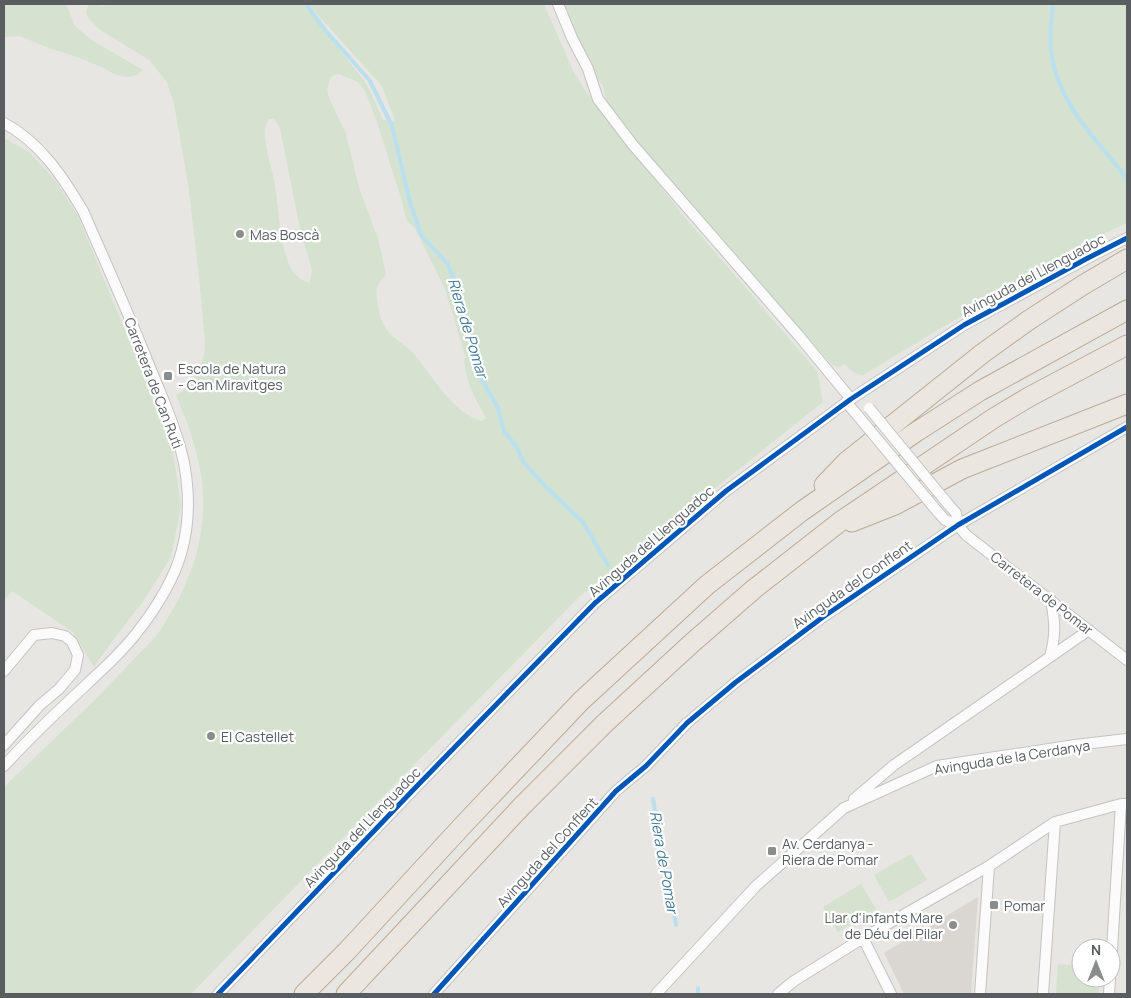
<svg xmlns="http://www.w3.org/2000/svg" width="1131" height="998" viewBox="0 0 1131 998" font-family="Manrope,sans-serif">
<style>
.education{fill:#dad6d2}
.green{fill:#d4e2cf;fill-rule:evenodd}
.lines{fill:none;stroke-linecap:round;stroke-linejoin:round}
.stream{stroke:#badfee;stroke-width:4}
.street-casing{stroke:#c4c3c3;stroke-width:12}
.highway-casing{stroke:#baaa95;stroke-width:21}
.street{stroke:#fcfbfb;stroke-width:10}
.highway{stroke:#ebe7e0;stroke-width:19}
.street-bridge-casing{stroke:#c4c3c3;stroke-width:12;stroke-linecap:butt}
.street-bridge{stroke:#fcfbfb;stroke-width:10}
.cycleway-casing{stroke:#fff;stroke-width:8}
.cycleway{stroke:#0057b8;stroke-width:5}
.poi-dot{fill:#8b8d8d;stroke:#fff;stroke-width:2}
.labels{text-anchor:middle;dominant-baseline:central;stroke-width:4.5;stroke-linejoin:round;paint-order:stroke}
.poi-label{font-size:14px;fill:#595d5f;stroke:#fff;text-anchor:start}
.street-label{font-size:14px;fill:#595d5f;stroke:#fff}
.water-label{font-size:15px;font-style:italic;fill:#457a9a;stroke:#fff}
</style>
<rect width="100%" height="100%" fill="#e8e6e2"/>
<path class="education" d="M978,897L971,994H904L884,953Z"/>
<path class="green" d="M4,4H66L75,26L93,41L143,70L137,75L129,77L121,76L114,74L102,67L69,54L51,49L20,36L4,37Z
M89,4H102V6L112,4H303L363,79L370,91L383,120L395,121L382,86L308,4H544L574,73L585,90L682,214L817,371L823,402L579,597L399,780L191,994H4V787C46,746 91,706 131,662C141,651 156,638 163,626C186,590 202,551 203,509C205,469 191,431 176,395L181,393L193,380L204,356L205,342L199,276L188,183L174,104L167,82L149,60L99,29L88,18L86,12ZM339,74L358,82L365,91L376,119L402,201C404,212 405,222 415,228L445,289L466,358H464C464,379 476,400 486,418L482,421C453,414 432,375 414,354C403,341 390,340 382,321C379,314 375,294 377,287C379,282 383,278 386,274L378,238L360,191L346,134L330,100L327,91L330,78L334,75ZM269,119H274L280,128L299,224L312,270L310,283C298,281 290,269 287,259C279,238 279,209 275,186C273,172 268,158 266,145C264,136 264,125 269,119Z
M560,4H1127V223L1083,243L863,375C855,374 850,371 845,364L840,367L832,365L695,211L607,104L603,86L594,75Z
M4,138L29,152L55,180L78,216L142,372L173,452L181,506L171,557L144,600L108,647L94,667L73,632L12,591L4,600Z
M911,854L927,880L889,902L874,875Z
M861,884L876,909L838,932L823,907Z
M1058,964L1081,966V978H1100L1098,994H1056Z"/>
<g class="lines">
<path class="stream" d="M306,4L326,31L370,81L392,126L410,202L421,235L447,263L459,290L480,376L498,408L504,431L517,448L524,463L547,488L583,522L608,565
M1053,4C1052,19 1049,35 1051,50C1054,81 1070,108 1089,132C1101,148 1117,163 1127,180
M653,799L676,925
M698,994V988"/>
<g class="street-casing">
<path id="street" d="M558,4L572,38L588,69L598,99L633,145L799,336L851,399
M4,123C40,142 63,177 83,211C105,261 127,310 147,360C157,385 168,409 176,434C189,470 192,513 182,550C174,581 155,610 135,635C121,653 104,668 87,684C59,710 30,737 4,766
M846,402L858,416
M948,504L956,513L958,525L966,535L1127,660
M937,511L945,520L958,525
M1050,657C1056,634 1055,623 1051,600
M4,671L34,635L52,633L65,636L72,642L78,655L75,670L59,689L40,705L4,745
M854,799L894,765L1089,630
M863,938L891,994
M1111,965L1121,804
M218,994L416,787L595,603L726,491L851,399L964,325L1086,259L1127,238
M434,994L616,791L646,766L687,723L736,682L823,617L958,525L1127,427
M656,994L756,886L844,808L937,766L1075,745L1127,739
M778,994L794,981L863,938L989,866L1055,822L1121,804H1127
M980,994L989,866
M1043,994L1055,822
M1109,994L1110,978"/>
</g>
<g class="highway-casing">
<path id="highway" d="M824,485L846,462L983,353L1029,320L1083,285L1127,259
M852,522L895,505L962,469L1127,404
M304,994L347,951L465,823L581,701L707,585L802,511L916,432L980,391L1127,310
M346,994L522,806L605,723L692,643L754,589L841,521L994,418L1029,397L1127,345"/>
</g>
<use href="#street" class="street"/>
<use href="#highway" class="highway"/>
<g class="street-bridge-casing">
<path id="street-bridge" d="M869,408L948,504
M858,416L937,511"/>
</g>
<use href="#street-bridge" class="street-bridge"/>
<g class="cycleway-casing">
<path id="cycleway" d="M218,994L416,787L595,603L726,491L851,399L964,325L1086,259L1127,238
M434,994L616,791L646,766L687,723L736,682L823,617L958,525L1127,427"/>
</g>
<use href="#cycleway" class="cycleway"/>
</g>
<g class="poi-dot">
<circle cx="240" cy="234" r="5"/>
<rect x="163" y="371" width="10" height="10" rx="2.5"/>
<circle cx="211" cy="736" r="5"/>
<rect x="767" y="846" width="10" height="10" rx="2.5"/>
<rect x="989" y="900" width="10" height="10" rx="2.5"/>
<circle cx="953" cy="925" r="5"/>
</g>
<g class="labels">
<g class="poi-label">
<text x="250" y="234">Mas Boscà</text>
<text x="178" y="368">Escola de Natura<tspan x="178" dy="16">- Can Miravitges</tspan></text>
<text x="221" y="736">El Castellet</text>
<text x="782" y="843">Av. Cerdanya -<tspan x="782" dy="16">Riera de Pomar</tspan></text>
<text x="1004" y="905">Pomar</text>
<text x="943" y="917" text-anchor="end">Llar d'infants Mare<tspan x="943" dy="16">de Déu del Pilar</tspan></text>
</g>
<g class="street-label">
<text transform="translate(1033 275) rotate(-28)">Avinguda del Llenguadoc</text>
<text transform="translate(154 383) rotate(69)">Carretera de Can Ruti</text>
<text transform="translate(651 541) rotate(-41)">Avinguda del Llenguadoc</text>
<text transform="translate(852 584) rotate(-35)">Avinguda del Conflent</text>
<text transform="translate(1042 593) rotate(38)">Carretera de Pomar</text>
<text transform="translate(1012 757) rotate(-9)">Avinguda de la Cerdanya</text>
<text transform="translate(362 827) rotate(-46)">Avinguda del Llenguadoc</text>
<text transform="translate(547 852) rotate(-48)">Avinguda del Conflent</text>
</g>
<g class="water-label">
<text transform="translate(468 328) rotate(73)">Riera de Pomar</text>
<text transform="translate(664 862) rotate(80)">Riera de Pomar</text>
</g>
</g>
<rect width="1131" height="998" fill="none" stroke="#595d5f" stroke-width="10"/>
<g transform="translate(1096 963)"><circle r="24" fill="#ffffff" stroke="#bdbebf"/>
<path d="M0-4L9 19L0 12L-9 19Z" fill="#8b8d8d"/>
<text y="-8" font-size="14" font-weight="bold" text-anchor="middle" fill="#595d5f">N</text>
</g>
</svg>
